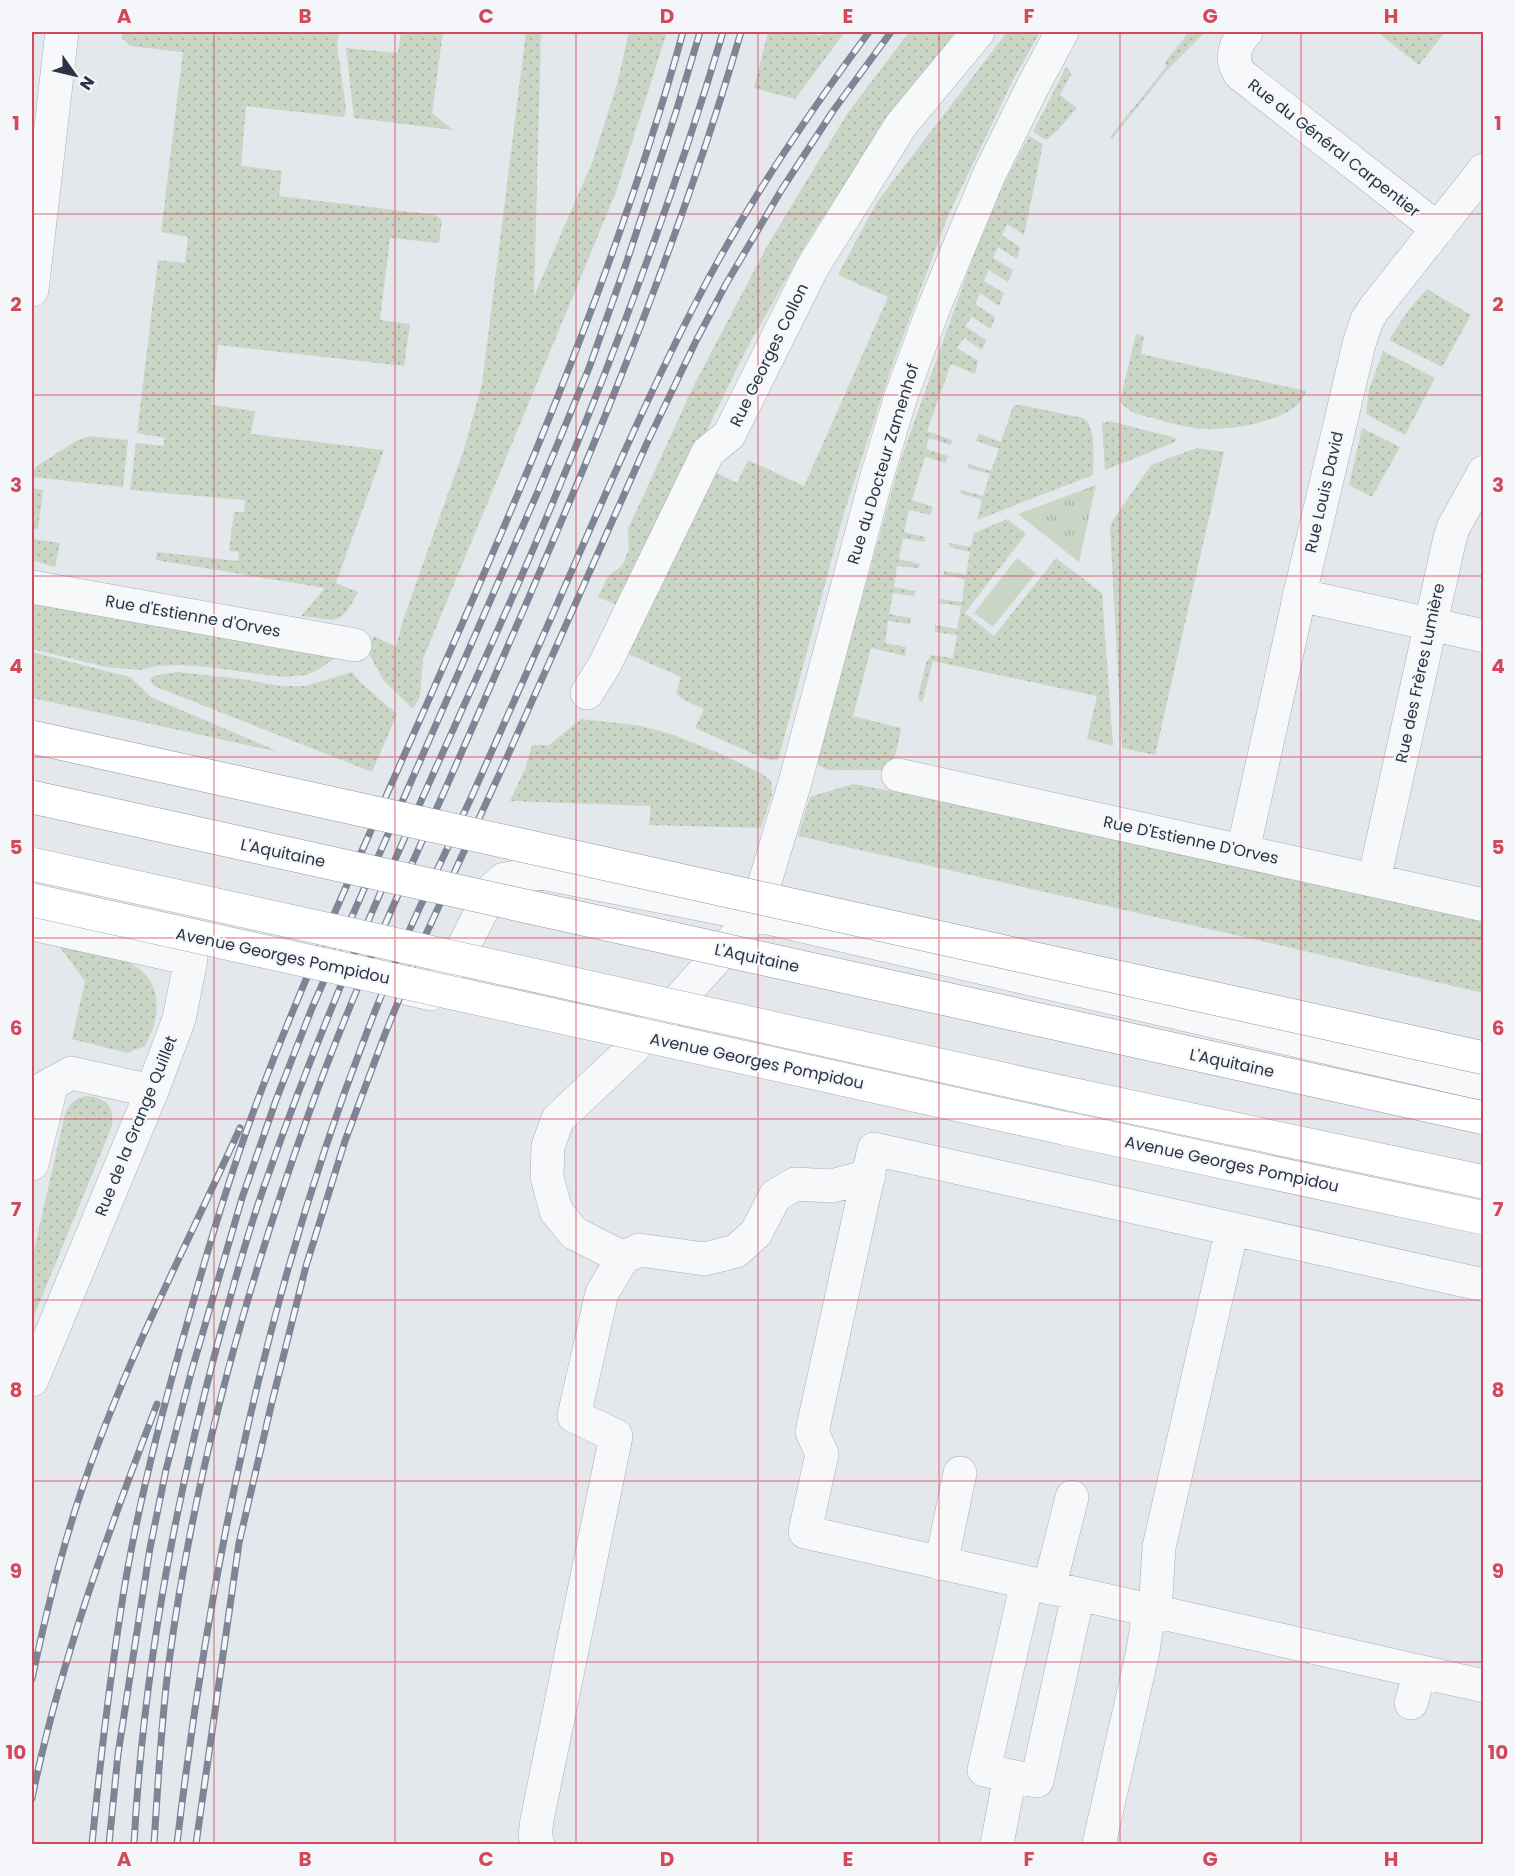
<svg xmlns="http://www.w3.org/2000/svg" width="1515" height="1876" viewBox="0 0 1515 1876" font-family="Poppins,sans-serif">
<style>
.grass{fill:url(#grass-dots)}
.park{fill:url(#park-tufts)}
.pitch{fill:#c9d6c5}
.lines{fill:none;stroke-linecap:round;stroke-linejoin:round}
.minor-casing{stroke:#a9aeb7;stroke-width:34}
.major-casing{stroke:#a3abb8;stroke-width:34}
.minor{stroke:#f7f8fa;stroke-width:33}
.major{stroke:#fff;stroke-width:33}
.rail-casing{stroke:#7d8696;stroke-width:7}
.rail{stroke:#f4f6f9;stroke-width:4.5;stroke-dasharray:14;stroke-linecap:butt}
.major-bridge-casing{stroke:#a3abb8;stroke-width:34;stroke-linecap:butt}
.highway-bridge-casing{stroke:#8b94a3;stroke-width:34;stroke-linecap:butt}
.major-bridge{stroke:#fff;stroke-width:33}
.highway-bridge{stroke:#fff;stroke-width:33}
.grid{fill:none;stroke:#d1495b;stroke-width:1.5;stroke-opacity:0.55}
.labels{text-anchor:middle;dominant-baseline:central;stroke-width:4.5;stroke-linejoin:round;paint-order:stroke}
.street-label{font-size:16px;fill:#2b3445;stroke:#f4f6f9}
.neatline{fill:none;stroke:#d1495b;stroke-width:2}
.grid-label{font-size:20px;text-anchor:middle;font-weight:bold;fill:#d1495b}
</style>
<defs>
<pattern id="grass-dots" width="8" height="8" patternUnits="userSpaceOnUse" patternTransform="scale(1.5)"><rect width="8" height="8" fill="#c9d6c5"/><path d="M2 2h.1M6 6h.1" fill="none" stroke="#adb8ab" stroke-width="1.8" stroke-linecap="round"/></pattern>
<pattern id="park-tufts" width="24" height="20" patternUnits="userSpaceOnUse" patternTransform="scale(1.5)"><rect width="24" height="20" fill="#c9d6c5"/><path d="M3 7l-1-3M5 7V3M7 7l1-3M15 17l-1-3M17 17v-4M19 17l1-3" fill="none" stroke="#adb8ab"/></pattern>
</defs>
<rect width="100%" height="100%" fill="#e4e7ec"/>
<path class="grass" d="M122,32H339L337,46L346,108L344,117L246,106L241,166L282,171L279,196L428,214L437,216L442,220L439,243L390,238L380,320L410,324L404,366L218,345L212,405L255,411L251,434L384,450L336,583L358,592C339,628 338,620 301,616L325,588L156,560L157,552L238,561L239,552L229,551L234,512H244L245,500L130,490L136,443L163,446L165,438L137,433L158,260L185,263L188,237L161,232L183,52L131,46L122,38Z
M401,32H443L432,113L453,130L354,118L346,48L398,53Z
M526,32H541L534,296L592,163L617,84L629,32H667L616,192L423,659L420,696L413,709L383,680L366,648L374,636L396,647L404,617L464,449L482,384Z
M768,32H809L820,36L824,32H845L795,99L754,88Z
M909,32H955L856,167L807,242L746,350L654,539L617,605L598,597L608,576L622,566L629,549L628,529L694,385L766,248L847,114Z
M1007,32H1040L1013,80L948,216L893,363L844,513L778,760L765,759L695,728L704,709L684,700L676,693L681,677L626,653L715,472L737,483L748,460L804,486L888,297L838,275L877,202Z
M1189,32H1205L1167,70L1112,139L1110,137L1166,67L1165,62Z
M1377,32H1445L1419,65Z
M1066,67L1071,73V75L1060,95L1077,108L1057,131L1046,140L1033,132Z
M1029,136L1043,144L1024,235L1007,224L1002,235L1020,247L1017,259L998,247L993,258L1013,270L1008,282L989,270L984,281L1004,293L999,306L980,293L975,304L995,317L991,329L972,317L965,326L986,340L982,350L964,338L957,348L978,361L975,374L951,364L927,431L952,440L951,445L929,438L926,449L948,456L946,463L925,457L912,500L933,507L930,515L909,510L904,532L925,537L924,542L903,538L899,559L920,564L919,568L897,566L894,587L915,591V596L893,593L889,614L911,618L910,624L888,621L885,643L906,647L905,656L871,648L853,716L901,728C898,742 897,761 886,770H828L816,764L900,462L989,212Z
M1427,289L1471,315L1442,367L1389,340L1407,312Z
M1136,334L1144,336L1141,354L1306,391C1304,395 1302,399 1299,403C1279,425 1216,433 1188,427C1177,425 1167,422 1156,419C1143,415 1128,414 1120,401Z
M1383,351L1435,378L1405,435L1366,414L1369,390Z
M1015,405H1021L1083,418C1097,426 1093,459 1093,475L977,520L982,500L960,493L961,490L983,496L990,474L968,468L969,464L991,471L999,449L976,441L979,434L1001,442L1012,409Z
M1109,421L1176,438L1175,442L1105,470L1102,423Z
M1362,428L1400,447L1372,497L1349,485Z
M89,436L128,440L123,487L32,477V472L37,466L76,441Z
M1197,448L1224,452L1155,755L1122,748L1110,528L1113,520L1151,465Z
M32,488L43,490L38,529L32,528Z
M1007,519L1026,534L965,613L994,636L1056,558L1102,593L1113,746L1087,739L1097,696L933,661L922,703L918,698L926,663L931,655L953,658L957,635L935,632V625L957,629L961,606L939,603L940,599L962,602L965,579L944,575V571L966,575L970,552L949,547V543L971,547L974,533Z
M32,539L60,543L55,567L32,560Z
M32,599L341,654L319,669L306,675L283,677L207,667L179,665L157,666L140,670L106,667L32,649Z
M32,652L130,677L151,697L279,752L32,698Z
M177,672L241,679L280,686H306L352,672L361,683L397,714L372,772L154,686L150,680L153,676Z
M581,719L637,725L671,734L714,751L761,773L771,781L772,794L761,828L649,825L651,806L510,801L525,769L532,745H549Z
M853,784L902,793L1483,920V993L1266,942L798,836L810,797Z
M59,946L128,962C164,979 162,1015 145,1046L127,1053L72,1039L85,981Z
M86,1096C105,1097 115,1106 112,1126L32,1321V1259L65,1114C69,1104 75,1098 86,1096Z"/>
<path class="park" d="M1096,485L1079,562L1018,514Z"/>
<path class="pitch" d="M1017,558L1036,573L993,627L974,613Z"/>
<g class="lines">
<g class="minor-casing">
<path id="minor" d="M1246,32C1234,45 1230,59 1240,74L1438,229
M32,290L62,32
M32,587L355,645
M1299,595L1484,636
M587,693L604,666L708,452L729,435L812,268L901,125L978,32
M898,775L1484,905
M1243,851L1302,585L1359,344L1367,320L1374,309L1484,170
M1374,880L1449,542L1453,528L1484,472
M32,924L191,959
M409,989L431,994L461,951L493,889L504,879L542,873L755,915L1484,1084
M32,1095L71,1073L152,1091
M32,1164L52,1083
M623,1258L574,1233L556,1211L547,1177L548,1146L558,1119L629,1052L658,1023L755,915L796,779L875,483L900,399L932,312L989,175L1034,84L1062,32
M1484,1285L874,1149L812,1432L822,1454L805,1532L1484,1686
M32,1380L152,1091L179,1019L191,959
M941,1564L960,1473
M1049,1588L1072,1497
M1155,1612L1159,1547L1232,1229
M1411,1703L1420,1672
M1010,1776L984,1770L1027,1583
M538,1844L535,1835L537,1820L616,1436L574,1416L602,1293L623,1258L639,1250L705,1259L736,1251L756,1233L775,1196L795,1184L832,1186L869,1176
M997,1844L1010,1776L1037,1781L1078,1595
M1099,1844L1143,1651L1149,1611"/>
</g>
<g class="major-casing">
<path id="major" d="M1070,1094L1484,1182
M1063,1128L1484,1218"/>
</g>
<use href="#minor" class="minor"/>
<use href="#major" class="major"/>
<g class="rail-casing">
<path id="rail" d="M32,1679C47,1608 64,1538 89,1469C130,1352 189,1241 240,1128
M32,1798C60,1662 108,1533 157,1404
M92,1844C100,1762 110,1678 123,1596C138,1504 161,1414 187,1324C209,1244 233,1164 263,1086C302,984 347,885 391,785C500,539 611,292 683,32
M109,1844L118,1754L150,1548L166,1470L191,1373L242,1198L276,1100L312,1008L539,489L589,368L626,264L676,112L700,32
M134,1844C143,1675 174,1506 218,1342C234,1283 250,1224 271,1167C341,967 434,776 519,582C597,402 667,219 723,32
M154,1844C158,1784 161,1723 169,1662C194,1474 245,1291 309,1113C353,989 410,870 463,749C566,514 669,278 741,32
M177,1844C210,1566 266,1294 367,1032C397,952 435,875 471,798C494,747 516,696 539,645C588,535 635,422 690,314C740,214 803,121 869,32
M196,1844L239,1543L271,1406L306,1266L345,1141L385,1034L422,943L504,764L647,443L697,339L726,284L782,189L833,111L891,32"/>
</g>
<use href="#rail" class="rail"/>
<g class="major-bridge-casing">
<path id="major-bridge" d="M32,864L1070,1094
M32,900L1063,1128"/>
</g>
<g class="highway-bridge-casing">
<path id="highway-bridge" d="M32,737L1484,1058
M32,797L1484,1118"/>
</g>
<use href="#major-bridge" class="major-bridge"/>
<use href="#highway-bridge" class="highway-bridge"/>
</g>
<path class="grid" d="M214,32V1844M395,32V1844M576,32V1844M758,32V1844M939,32V1844M1120,32V1844M1301,32V1844M32,214H1484M32,395H1484M32,576H1484M32,757H1484M32,938H1484M32,1119H1484M32,1300H1484M32,1481H1484M32,1662H1484"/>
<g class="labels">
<g class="street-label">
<text transform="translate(1334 148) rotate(38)">Rue du Général Carpentier</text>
<text transform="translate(769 355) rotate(-64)">Rue Georges Collon</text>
<text transform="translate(883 464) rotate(-73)">Rue du Docteur Zamenhof</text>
<text transform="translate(1324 492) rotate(-77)">Rue Louis David</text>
<text transform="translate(193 616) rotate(10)">Rue d'Estienne d'Orves</text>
<text transform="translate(1420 673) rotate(-78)">Rue des Frères Lumière</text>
<text transform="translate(1191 840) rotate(12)">Rue D'Estienne D'Orves</text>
<text transform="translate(283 853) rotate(12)">L'Aquitaine</text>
<text transform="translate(283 956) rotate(12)">Avenue Georges Pompidou</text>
<text transform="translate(757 958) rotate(12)">L'Aquitaine</text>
<text transform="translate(757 1061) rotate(12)">Avenue Georges Pompidou</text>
<text transform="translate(1232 1063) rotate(12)">L'Aquitaine</text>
<text transform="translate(136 1126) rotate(-68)">Rue de la Grange Quillet</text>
<text transform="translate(1232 1164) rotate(12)">Avenue Georges Pompidou</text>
</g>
</g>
<rect width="1515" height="1876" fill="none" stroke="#f4f6f9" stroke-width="66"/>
<g transform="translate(75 75) rotate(124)" stroke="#f4f6f9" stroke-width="4.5" paint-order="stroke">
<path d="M0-4.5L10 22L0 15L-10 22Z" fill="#2b3445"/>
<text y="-9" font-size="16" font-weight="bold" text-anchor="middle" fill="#2b3445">N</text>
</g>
<rect x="33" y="33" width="1449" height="1810" class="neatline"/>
<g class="grid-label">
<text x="124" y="23">A</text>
<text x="305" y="23">B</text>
<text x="486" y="23">C</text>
<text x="667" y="23">D</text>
<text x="848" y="23">E</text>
<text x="1029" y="23">F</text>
<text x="1210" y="23">G</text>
<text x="1391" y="23">H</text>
<text x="16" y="130">1</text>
<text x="1498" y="130">1</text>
<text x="16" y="311">2</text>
<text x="1498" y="311">2</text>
<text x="16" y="492">3</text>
<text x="1498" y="492">3</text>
<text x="16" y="673">4</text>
<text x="1498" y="673">4</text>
<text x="16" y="854">5</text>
<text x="1498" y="854">5</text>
<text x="16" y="1035">6</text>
<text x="1498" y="1035">6</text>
<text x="16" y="1216">7</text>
<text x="1498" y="1216">7</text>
<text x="16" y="1397">8</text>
<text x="1498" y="1397">8</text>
<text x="16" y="1578">9</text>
<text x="1498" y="1578">9</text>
<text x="16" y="1759">10</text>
<text x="1498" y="1759">10</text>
<text x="124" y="1866">A</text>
<text x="305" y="1866">B</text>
<text x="486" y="1866">C</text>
<text x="667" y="1866">D</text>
<text x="848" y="1866">E</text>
<text x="1029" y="1866">F</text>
<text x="1210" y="1866">G</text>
<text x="1391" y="1866">H</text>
</g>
</svg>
